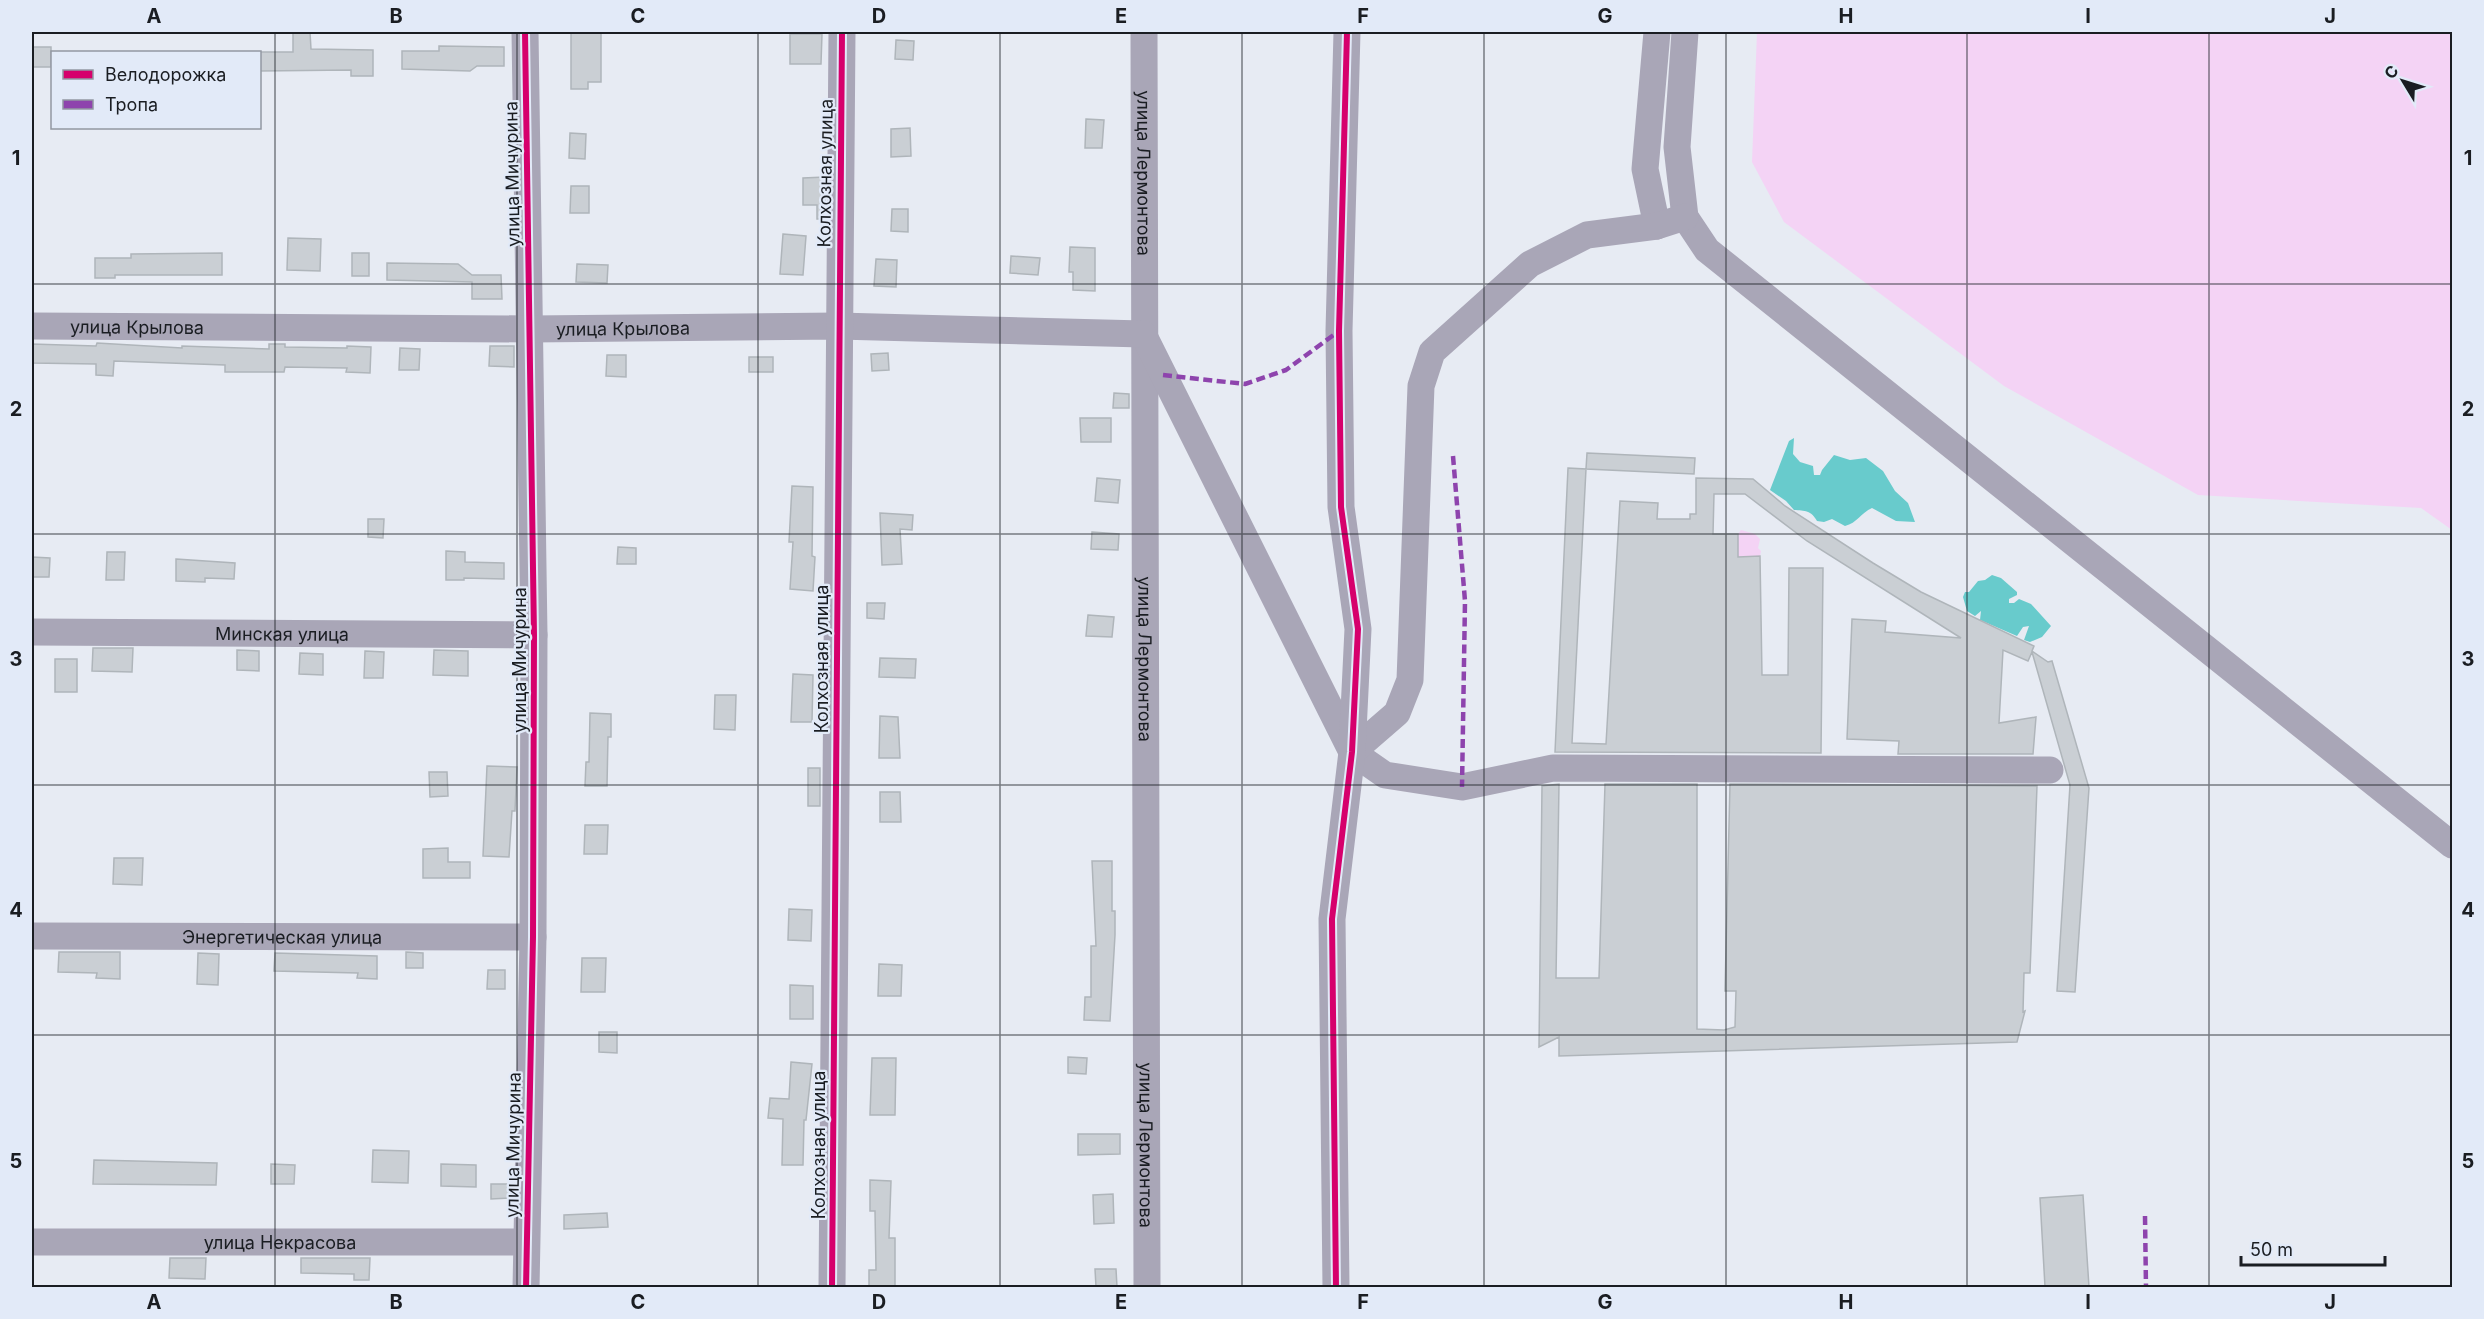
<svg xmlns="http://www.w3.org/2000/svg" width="2484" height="1319" viewBox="0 0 2484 1319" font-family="Inter,sans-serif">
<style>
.green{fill:#f4d3f5}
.water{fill:#68cbcc}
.building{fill:#cacfd4;stroke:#afb5ba;stroke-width:1.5}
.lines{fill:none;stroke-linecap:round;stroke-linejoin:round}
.minor{stroke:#a9a6b7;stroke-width:27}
.quiet{stroke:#8e44ad;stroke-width:4.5;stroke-dasharray:9 4.5;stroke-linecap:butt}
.cycleway-casing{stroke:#e2eaf8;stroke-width:10}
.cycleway{stroke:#d6006c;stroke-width:6}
.grid{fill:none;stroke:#1a1d22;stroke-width:1.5;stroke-opacity:0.55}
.labels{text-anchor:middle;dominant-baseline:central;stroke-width:4.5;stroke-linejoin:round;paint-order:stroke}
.street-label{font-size:18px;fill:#1a1d22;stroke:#e2eaf8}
.neatline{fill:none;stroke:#1a1d22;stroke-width:2}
.grid-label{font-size:20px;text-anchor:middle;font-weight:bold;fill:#1a1d22}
</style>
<rect width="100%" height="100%" fill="#e7ebf3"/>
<path class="green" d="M1757,32H2452V530L2421,508L2198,495L2004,386L1784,222L1752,162Z
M1741,530L1755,534L1760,539L1758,548L1761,551L1760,556L1738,557V534Z"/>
<path class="water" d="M1794,438L1793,454L1800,462L1813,466L1814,475H1820L1822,470L1834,455L1850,460L1866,458L1883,471L1895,491L1908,503L1915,522L1896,521L1872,508C1861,513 1857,523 1845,526L1832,519L1824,522L1817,521C1811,510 1805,511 1794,510L1786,501L1770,490L1789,441Z
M1992,575L2001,578L2017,592V595L2009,599V603H2014L2019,599L2031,604L2051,626L2042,637L2030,642L2024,640L2029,626L2023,627L2017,636L1980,620L1981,611L1975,616L1967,611L1963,597L1965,592H1969L1978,581L1985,580Z"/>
<path class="building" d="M293,32H310L311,49L373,50V76H351V70L260,71V52H293Z
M571,32H601V82H588V89H571Z
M790,34H822L821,64H790Z
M896,40L914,41L913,60L895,59Z
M439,46L504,47V66H477L470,71L402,69V51H439Z
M32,47H51V67H32Z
M1086,119L1104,120L1102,148H1085Z
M910,128L911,156L891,157V129Z
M570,133L586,134L585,159L569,158Z
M825,177V219H817V205H803V178Z
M571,186H589V213H570Z
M892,209H908V232L891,231Z
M783,234L806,236L803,275L780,274Z
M288,238L321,239L320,271L287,270Z
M1070,247L1095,248V291L1073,290V272H1069Z
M222,253V275H115V278H95V258H131V254Z
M352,253H369V276H352Z
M1011,256L1040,258L1038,275L1010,273Z
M876,259L897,260L896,287L874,286Z
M387,263L458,264L472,275H501L502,299H472V282L387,280Z
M577,264L608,265L607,283L576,282Z
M97,343L182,348V346L269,349V344H285V347L347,348V346L371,347L370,373L346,372L347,368L285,367L284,372H225V365L114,361L113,376L96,375V364L32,363V344L96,346Z
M490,346H514V367L489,366Z
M400,348L420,349L419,370H399Z
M888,353L889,370L872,371L871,354Z
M607,355H626V377L606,376Z
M749,357H773V372H749Z
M1114,393L1129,394V408H1113Z
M1080,418H1111V442H1081Z
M1587,453L1695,458L1694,474L1586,469Z
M1568,468L1586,469L1572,743L1606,744L1620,501L1658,503L1657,519H1690V514H1696V478L1753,479L1785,506L1873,563L1921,592L2034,646L2032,651L2048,662L2052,661L2089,788L2075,992L2057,991L2070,785L2032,652L2028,661L2003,650L1999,723L2036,717L2033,754H1898L1899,741L1847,739L1852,619L1886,621L1885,632L1961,638L1807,541L1745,494H1714L1713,534H1738V557L1760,556L1762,675H1788L1789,568H1823L1821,753L1555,752Z
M1097,478L1120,480L1118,503L1095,501Z
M792,486L813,487L812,556L815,557L813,591L790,589L793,542H789Z
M880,513L913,515L912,530L900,529L902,564L882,565Z
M368,519H384L383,538L368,537Z
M1092,532L1119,534L1118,550L1091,549Z
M618,547L636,548V564H617Z
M446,551L465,552V562L504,563V579L464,578V580H446Z
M107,552H125L124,580H106Z
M32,557L50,558L49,577H32Z
M176,559L235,563L234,579L205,578V582L176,581Z
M867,603H885L884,619L867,618Z
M1088,615L1114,617L1112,637L1086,636Z
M93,648H133L132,672L92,671Z
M237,650L259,651V671L237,670Z
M434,650L468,651V676L433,675Z
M365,651L384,652L383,678H364Z
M300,653L323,654V675L299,674Z
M880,658L916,659L915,678L879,677Z
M55,659H77V692H55Z
M793,674L813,675L812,722H791Z
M715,695H736L735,730L714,729Z
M590,713L611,714V737H608L607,786H585L586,762H589Z
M880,716L898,717L900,758H879Z
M487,766L517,767L515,811H512L509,857L483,856Z
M808,768H820V806H808Z
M429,772H447L448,796L430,797Z
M1559,784L1556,978H1599L1605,784H1697V1029L1724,1030L1735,1027L1736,991H1725L1730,784L2037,786L2030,973H2024L2023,1012L2025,1011L2017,1042L1559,1056V1037L1539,1047L1542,786Z
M880,792H900L901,822H880Z
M585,825H608L607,854H584Z
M448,848V862H470V878H423V849Z
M114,858H143L142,885L113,884Z
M1092,861H1112V911H1115V935L1110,1021L1084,1020L1085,997H1091V946H1096Z
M789,909L812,910L811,941L788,940Z
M59,952H120V979L96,978L97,973L58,972Z
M406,952L423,953V968H406Z
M198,953L219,954L218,985L197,984Z
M275,953L377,956V979L357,978L358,973L274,971Z
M582,958H606L605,992H581Z
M879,964L902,965L901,996H878Z
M488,970H505V989H487Z
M790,985L813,986V1019H790Z
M599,1032H617V1053L599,1052Z
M1068,1057L1087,1058L1086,1074L1068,1073Z
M872,1058H896L895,1115H870Z
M791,1062L812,1064L806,1120H804L803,1165H782L783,1119L768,1118L770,1098L789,1099Z
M1078,1134H1120V1154L1078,1155Z
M373,1150L409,1151L408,1183L372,1182Z
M94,1160L217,1163L216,1185L93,1184Z
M271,1164L295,1165L294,1184H271Z
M441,1164L476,1165V1187L441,1186Z
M870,1180L891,1181L889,1238H895V1287H869V1270H876L875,1211H870Z
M491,1184H512V1198L491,1199Z
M1113,1194L1114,1223L1094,1224L1093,1195Z
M2083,1195L2089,1287H2045L2040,1198Z
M607,1213L608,1227L564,1229V1215Z
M170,1258H206L205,1279L169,1278Z
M301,1258H370L369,1280H354V1274L301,1273Z
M1095,1269H1116L1117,1287H1096Z"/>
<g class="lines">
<g class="minor">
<path d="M525,32L534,635L533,937L526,1288"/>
<path id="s1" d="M1144,32L1147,1288"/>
<path d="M1657,32L1645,169L1657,226"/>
<path d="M1685,32L1677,147L1685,217L1707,250L2452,845"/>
<path id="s2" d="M32,326L530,329L838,326L1143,334L1352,752L1385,775L1462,787L1553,768L2050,770"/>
<path id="s3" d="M32,632L534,635"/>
<path d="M1352,752L1397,713L1410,680L1421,386L1432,352L1530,264L1587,235L1657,226L1685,217"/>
<path id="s4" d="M32,936L533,937"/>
<path id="s5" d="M32,1242H526"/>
<path d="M832,1288L842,32"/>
<path d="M1336,1288L1332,919L1352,752L1358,629L1341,507L1339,331L1347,32"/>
</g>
<path class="quiet" d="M1163,375L1245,384L1286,370L1339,331
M1453,456L1465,601L1462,787
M2145,1216L2146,1288"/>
<g class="cycleway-casing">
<path id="cycleway" d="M525,32L534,635L533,937L526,1288
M832,1288L842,32
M1336,1288L1332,919L1352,752L1358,629L1341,507L1339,331L1347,32"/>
</g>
<use href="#cycleway" class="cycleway"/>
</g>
<path class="grid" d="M275,32V1288M517,32V1288M758,32V1288M1000,32V1288M1242,32V1288M1484,32V1288M1726,32V1288M1967,32V1288M2209,32V1288M32,284H2452M32,534H2452M32,785H2452M32,1035H2452"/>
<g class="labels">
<g class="street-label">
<text transform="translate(825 173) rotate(-89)">Колхозная улица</text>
<text transform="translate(512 174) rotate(-91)">улица Мичурина</text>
<text stroke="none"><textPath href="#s1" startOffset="141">улица Лермонтова</textPath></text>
<text stroke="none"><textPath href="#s2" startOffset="105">улица Крылова</textPath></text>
<text stroke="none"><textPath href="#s2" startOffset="591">улица Крылова</textPath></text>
<text stroke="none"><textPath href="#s3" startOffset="250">Минская улица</textPath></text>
<text transform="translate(821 659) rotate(-90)">Колхозная улица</text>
<text transform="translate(519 660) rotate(-90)">улица Мичурина</text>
<text stroke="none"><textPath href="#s1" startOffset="627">улица Лермонтова</textPath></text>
<text stroke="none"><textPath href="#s4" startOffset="250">Энергетическая улица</textPath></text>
<text transform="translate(513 1145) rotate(-89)">улица Мичурина</text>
<text transform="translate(818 1145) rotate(-90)">Колхозная улица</text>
<text stroke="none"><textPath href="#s1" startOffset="1113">улица Лермонтова</textPath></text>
<text stroke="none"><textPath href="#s5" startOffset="248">улица Некрасова</textPath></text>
</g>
</g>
<rect width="2484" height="1319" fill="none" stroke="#e2eaf8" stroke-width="66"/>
<rect x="51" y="51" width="210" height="78" fill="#e2eaf8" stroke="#9298a2" stroke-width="1.5"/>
<rect x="63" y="70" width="30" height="9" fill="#d6006c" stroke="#9298a2" stroke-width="1.5"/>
<text x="105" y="81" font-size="18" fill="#1a1d22">Велодорожка</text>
<rect x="63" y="100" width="30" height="9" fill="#8e44ad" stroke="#9298a2" stroke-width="1.5"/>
<text x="105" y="111" font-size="18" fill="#1a1d22">Тропа</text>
<g transform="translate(2403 81) rotate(308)" stroke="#e2eaf8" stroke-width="4.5" paint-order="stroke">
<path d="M0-4.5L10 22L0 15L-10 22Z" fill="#1a1d22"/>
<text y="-9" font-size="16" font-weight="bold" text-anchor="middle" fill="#1a1d22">С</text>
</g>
<path d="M2241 1256v9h144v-9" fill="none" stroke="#1a1d22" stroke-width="3"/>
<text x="2250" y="1256" font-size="18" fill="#1a1d22" stroke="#e2eaf8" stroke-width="4.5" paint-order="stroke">50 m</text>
<rect x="33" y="33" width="2418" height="1253" class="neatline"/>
<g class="grid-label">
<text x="154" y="23">A</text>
<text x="396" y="23">B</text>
<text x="638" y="23">C</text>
<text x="879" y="23">D</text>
<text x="1121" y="23">E</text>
<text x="1363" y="23">F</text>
<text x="1605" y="23">G</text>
<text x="1846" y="23">H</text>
<text x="2088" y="23">I</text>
<text x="2330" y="23">J</text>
<text x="16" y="165">1</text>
<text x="2468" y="165">1</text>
<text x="16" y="416">2</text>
<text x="2468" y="416">2</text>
<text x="16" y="666">3</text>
<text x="2468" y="666">3</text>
<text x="16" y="917">4</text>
<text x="2468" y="917">4</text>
<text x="16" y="1168">5</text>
<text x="2468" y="1168">5</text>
<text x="154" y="1309">A</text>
<text x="396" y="1309">B</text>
<text x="638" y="1309">C</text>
<text x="879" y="1309">D</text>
<text x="1121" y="1309">E</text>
<text x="1363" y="1309">F</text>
<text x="1605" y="1309">G</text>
<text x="1846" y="1309">H</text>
<text x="2088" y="1309">I</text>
<text x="2330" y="1309">J</text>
</g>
</svg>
